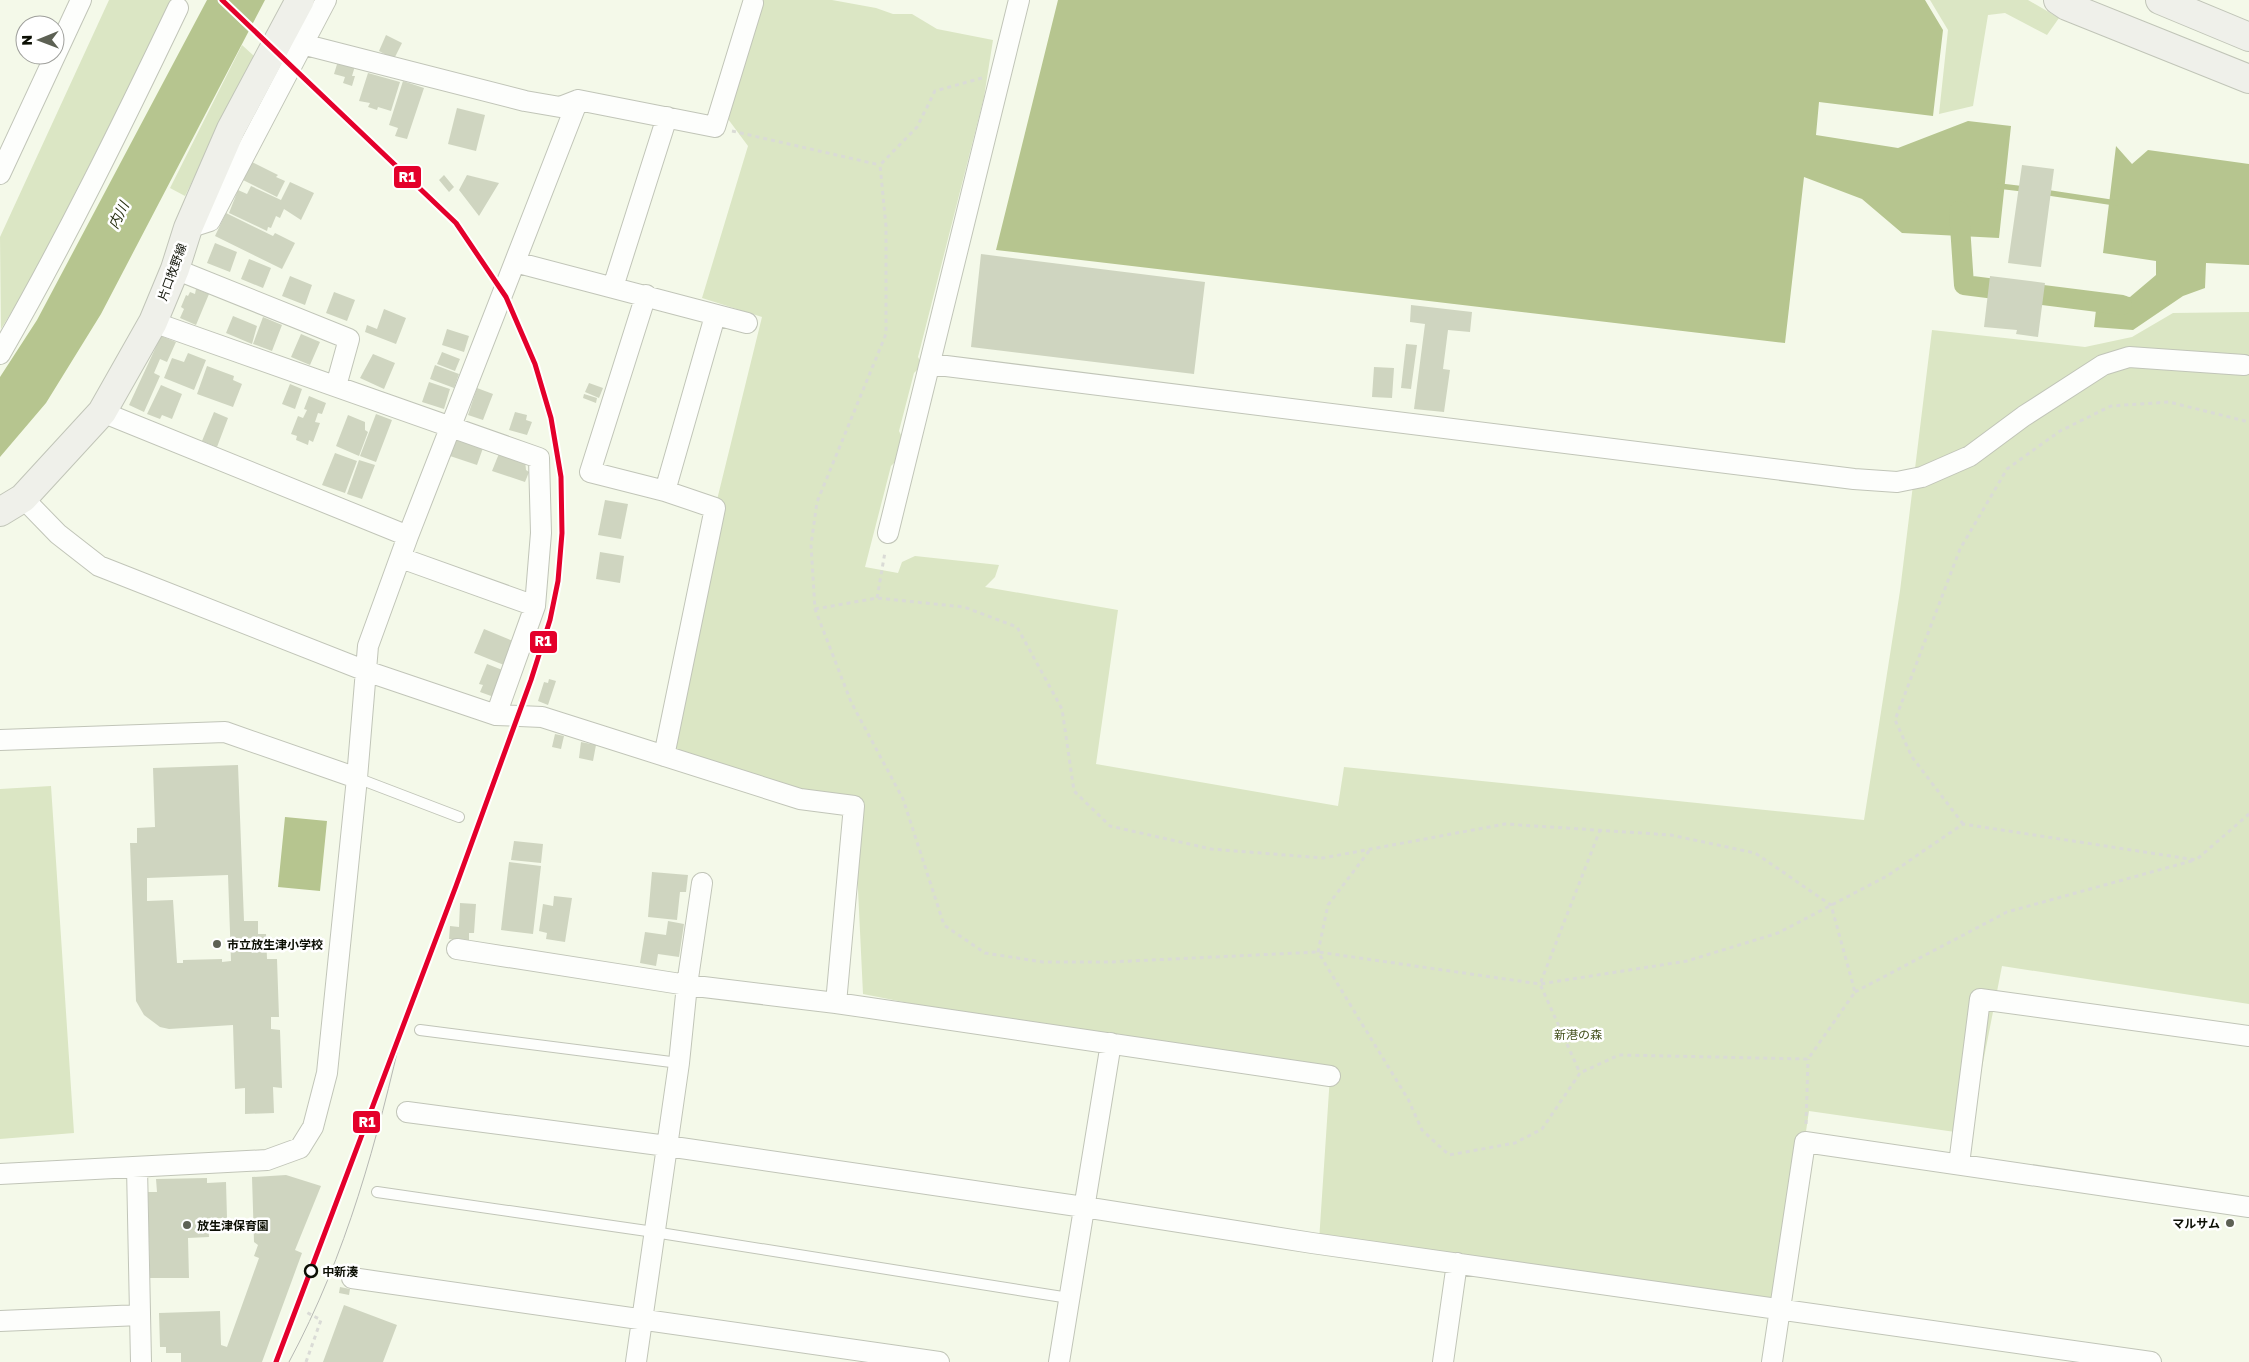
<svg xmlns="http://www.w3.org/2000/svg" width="2249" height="1362" viewBox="0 0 2249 1362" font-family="'Golos Text','Noto Sans JP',sans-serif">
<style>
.green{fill:#dbe6c4}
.water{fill:#b6c58f}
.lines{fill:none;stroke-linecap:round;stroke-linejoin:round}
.stream{stroke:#b6c58f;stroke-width:5.5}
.canal{stroke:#b6c58f;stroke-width:20}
.building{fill:#cfd5c0;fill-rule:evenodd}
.lane-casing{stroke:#c1c5b8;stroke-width:12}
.street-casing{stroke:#c1c5b8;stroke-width:22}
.secondary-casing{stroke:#c1c5b8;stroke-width:30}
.path{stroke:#dadbd6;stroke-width:3;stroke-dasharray:4 4;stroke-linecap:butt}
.lane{stroke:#fdfefc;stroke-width:10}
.street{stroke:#fdfefc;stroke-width:20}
.secondary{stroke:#eff0ea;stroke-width:28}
.tram{stroke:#b6b8b3;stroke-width:1}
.rail-1-casing{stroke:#fff;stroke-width:9}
.rail-1{stroke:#e4002b;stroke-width:5}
.poi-dot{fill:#5d6154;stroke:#fff;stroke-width:2}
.stop-dot{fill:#fff;stroke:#0c0f04;stroke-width:2.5}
.labels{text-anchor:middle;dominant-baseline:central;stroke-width:5;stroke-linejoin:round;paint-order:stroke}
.street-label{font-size:12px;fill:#0c0f04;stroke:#fff}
.poi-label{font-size:12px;font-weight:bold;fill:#0c0f04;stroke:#fff;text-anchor:start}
.park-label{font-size:12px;fill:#44511d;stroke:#fff}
.stop-label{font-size:12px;font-weight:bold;fill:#0c0f04;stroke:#fff;text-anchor:start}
.water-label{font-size:14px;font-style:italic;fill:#283011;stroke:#fff}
.line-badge{stroke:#fff;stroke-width:2}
.badge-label{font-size:14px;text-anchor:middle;font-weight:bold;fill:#fff}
</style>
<rect width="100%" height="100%" fill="#f4f9e9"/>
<path class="green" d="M109,0H170L172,2L31,280L1,329L0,237Z
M760,0H832L876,8L893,14H912L937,29L993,40L984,97L918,357L922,365L914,373L899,431L902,437L899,458L891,466L865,567L898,573L902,562L915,556L999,565L995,577L985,587L1118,610L1096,764L1338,806L1344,767L1864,820L1900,591L1932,330L2085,347L2132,337L2173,313L2249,312V1004L2002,966L1969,1134L1809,1111L1780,1308L1319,1241L1330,1076L1111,1043L863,994L854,806L664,756L715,508L762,317L702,298L748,146L728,119Z
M1930,0H2028L2059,18L2047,35L2005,13L1988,15L1973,106L1939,114L1948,30Z
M242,45L254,56L185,196L170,188Z
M51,786L74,1133L0,1139V789Z"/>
<path class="water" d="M207,0H265L101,314L46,403L0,457V377L37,320Z
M1058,0H1925L1943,30L1933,116L1819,102L1816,135L1898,148L1968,121L2011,126L1999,238L1902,233L1862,199L1804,177L1785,343L996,250Z
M2116,146L2132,164L2148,150L2249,164V265L2206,263L2205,288L2183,296L2133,330L2094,327L2098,293L2130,297L2156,275V261L2103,253Z
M285,817L327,821L320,891L278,887Z"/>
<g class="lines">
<path class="stream" d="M1999,186L2024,189
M2043,192L2116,203"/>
<path class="canal" d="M1959,211L1964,285L2122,305"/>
</g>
<path class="building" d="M386,35L402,43L394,59L379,51Z
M338,61L355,66L352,76H355L352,86L343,83L345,77L334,74Z
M368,73L400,82L391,111L378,107L377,110L368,107L370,103L359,101Z
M403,81L424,88L407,139L395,136L398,128L389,125Z
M457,108L485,115L476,151L448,144Z
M250,161L278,175L276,177L285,181L277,197L241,179Z
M2022,165L2054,169L2041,267L2008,263Z
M444,175L454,187L449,192L439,180Z
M467,175L499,183L479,216L459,190Z
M290,182L314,193L301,220L284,209L280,218L276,216L271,228L268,227L267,231L229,213L238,190L247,194L251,186L281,200Z
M226,213L273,236L275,233L295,243L282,269L215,236Z
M215,243L237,252L230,272L207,263Z
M981,254L1205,282L1194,374L971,347Z
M249,259L271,268L263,288L241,279Z
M290,276L312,285L305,305L282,296Z
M1990,276L2045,283L2038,337L2016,334L2017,330L1984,327Z
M196,289L209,294L196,325L180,318L184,309L181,307L186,295L188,296L190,292L195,294Z
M334,292L355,300L347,321L326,313Z
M1411,305L1472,312L1470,332L1448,330L1443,369L1450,370L1444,412L1414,409L1425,324L1410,322Z
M384,309L406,318L396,344L365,332L367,325L377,329Z
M233,316L257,326L252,344L226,333Z
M263,317L282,325L272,351L253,344Z
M447,329L469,336L464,352L442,345Z
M301,334L320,342L310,365L291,357Z
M161,336L176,342L167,362L160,359L154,373L160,376L144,412L129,405Z
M1406,344L1417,345L1411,389L1401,388Z
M442,352L460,359L455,371L437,364Z
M188,353L206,360L194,390L164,378L172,358L184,362Z
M373,354L395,363L384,389L360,378Z
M435,365L459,374L454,388L430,379Z
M207,366L234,376L233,380L242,384L233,407L197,394Z
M1374,367L1394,368L1392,398L1372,397Z
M429,382L450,389L444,409L422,402Z
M589,383L603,388L599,398L585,392Z
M290,384L302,389L295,409L282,404Z
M161,385L182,394L172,419L162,415L160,419L147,414Z
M477,388L493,394L483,420L468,415Z
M584,394L597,398L596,403L583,398Z
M309,396L326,403L322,414L318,413L315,422L320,423L313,442L309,440L308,445L296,440L297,436L291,434L298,416L303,418L307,410L304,409Z
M214,412L228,418L217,447L202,441Z
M515,412L527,415L526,420L532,422L527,435L509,430Z
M376,414L392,420L376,462L360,456Z
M348,415L365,422V430L368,432L359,456L336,446Z
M457,438L483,448L477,465L450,456Z
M500,451L525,460L526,470L529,472L525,482L492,471Z
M335,453L357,461L345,493L322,485Z
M359,460L375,465L362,499L347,494Z
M605,500L628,504L621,539L598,535Z
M600,552L624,556L620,583L596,579Z
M484,629L518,643L509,667L474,653Z
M487,664L505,671L494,697L480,692L483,685L479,684Z
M549,679L556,681L548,705L538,701L544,682L548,683Z
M555,734L564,736L561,749L552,747Z
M581,742L596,745L593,761L579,758Z
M238,765L244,921H258V934H266L267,959H277L279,1017H271V1029L280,1030L282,1088L273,1087L274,1113L245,1114V1088L235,1089L233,1025L169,1029L160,1027L144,1015L136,1001L130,843H137V828L155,827L153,768ZM228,875L231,961L222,962V959L183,960V963H177L173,900L147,901V878Z
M514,841L543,844L541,863L511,860Z
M509,862L541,866L533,934L501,930Z
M652,872L688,875L686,892H680L677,920L648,917Z
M554,896L572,898L565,942L546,939L547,933L539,931L543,904L553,906Z
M460,903L476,904L474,933H469V940L449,939L450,926L459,927Z
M668,921L684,924L679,957L658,954L656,966L640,963L645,932L666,935Z
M286,1175L321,1186L295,1250L302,1253L262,1362H181V1353H166V1347H160L159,1313L220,1311L221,1345L227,1347L259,1258L254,1256L258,1245L254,1242L252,1177Z
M207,1178V1183L226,1182L227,1218H208L209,1237L188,1238L189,1278H150L148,1192H157L156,1179Z
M340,1287L350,1289L349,1295L339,1293Z
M344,1305L397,1325L383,1362H323Z"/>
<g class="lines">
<g class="lane-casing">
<path id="lane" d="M357,778L459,817
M420,1030L679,1063
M377,1192L654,1232L1069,1298"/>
</g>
<g class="street-casing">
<path id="street" d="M302,44L525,101L560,107L578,100L715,127L753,3
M0,174L81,0
M188,228L210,221L326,0
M515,262L747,323
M175,269L349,339L336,386
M613,287L667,117
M646,295L590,472L665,491L715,508L664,756
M153,322L539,458L541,533L535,606L496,715
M0,354C65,241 122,125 178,8
M930,364L1854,479L1897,482L1922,477L1970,456L2024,416L2103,365L2129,357L2244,365
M102,412L408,536
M665,491L715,316
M23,498L58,534L99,566L366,671L496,715L542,717L800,799L854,806L836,1003
M888,533L1019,0
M401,558L535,606
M0,740L225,732L357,778
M457,949L687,985L836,1003L1330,1076
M407,1112L667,1146L1084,1207L1312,1243L2151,1362
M1959,1164L1980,999L2249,1036
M137,1167L141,1362
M0,1174L267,1160L300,1148L313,1127L327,1073L357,778L368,646L408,536L578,100
M352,1278L939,1362
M0,1321L140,1315
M636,1362L679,1063L687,985L702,883
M1059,1362L1111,1043
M1443,1362L1457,1263
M1772,1362L1805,1142L2249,1207"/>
</g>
<g class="secondary-casing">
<path id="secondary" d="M2058,0L2067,6L2249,79
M2160,0L2249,37
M0,512L23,498L102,412L153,322L175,269L188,228L231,129L300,0"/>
</g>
<path class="path" d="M982,78L935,91L917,127L880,165L886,226V334L817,502L811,545L815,609L851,702L903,799L944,925L985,953L1043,962H1110L1318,952L1540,984L1687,961L1778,933L1887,876L1963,824L2196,860L2249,814
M732,131L880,165
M877,598L885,552
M815,609L877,598L964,607L1017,627L1062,709L1074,791L1110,826L1211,849L1323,858L1505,824L1671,835L1755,853L1831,905L1855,992L1808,1059L1619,1055L1580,1073
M1963,824L1912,757L1895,720L1960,549L2007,469L2060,431L2111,406L2169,402L2249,422
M1369,851L1328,905L1318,952L1408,1099L1422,1130L1449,1155L1515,1143L1542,1129L1580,1073L1540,984L1600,830
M1855,992L2007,912L2195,860
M1806,1124L1808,1059
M306,1362L321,1320L306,1312"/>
<use href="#lane" class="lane"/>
<use href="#street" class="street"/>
<use href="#secondary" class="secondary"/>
<path class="tram" d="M289,1362C347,1254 377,1141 404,1023"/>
<g class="rail-1-casing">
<path id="rail-1" d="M222,0L456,223L506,297L535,364L551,418L561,477L562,533L558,581L550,620L531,680L456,886L276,1362"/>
</g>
<use href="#rail-1" class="rail-1"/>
</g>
<g class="poi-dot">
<circle cx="217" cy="944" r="5"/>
<circle cx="2230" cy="1223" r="5"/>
<circle cx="187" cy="1225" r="5"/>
</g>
<circle class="stop-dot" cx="311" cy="1271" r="6"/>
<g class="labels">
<g class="street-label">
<text transform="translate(172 272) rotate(-70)">片口牧野線</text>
</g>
<g class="poi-label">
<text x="227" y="944">市立放生津小学校</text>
<text x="2220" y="1223" text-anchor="end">マルサム</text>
<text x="197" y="1225">放生津保育園</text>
</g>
<g class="park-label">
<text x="1578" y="1034">新港の森</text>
</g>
<g class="stop-label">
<text x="322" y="1271">中新湊</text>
</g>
<g class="water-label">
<text transform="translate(118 215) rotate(-64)">内川</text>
</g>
</g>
<g class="line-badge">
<rect x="393" y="165" width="29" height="24" rx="5" fill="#e4002b"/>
<rect x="529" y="630" width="29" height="24" rx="5" fill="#e4002b"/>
<rect x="352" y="1110" width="29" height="24" rx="5" fill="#e4002b"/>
</g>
<g class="badge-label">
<text x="407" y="182">R1</text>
<text x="543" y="646">R1</text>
<text x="367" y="1127">R1</text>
</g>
<g transform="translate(40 40) rotate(269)"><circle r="24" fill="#ffffff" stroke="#9e9f9b"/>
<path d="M0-4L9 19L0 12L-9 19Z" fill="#5d6154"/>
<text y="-8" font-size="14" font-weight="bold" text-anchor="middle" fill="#0c0f04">N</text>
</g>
</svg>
